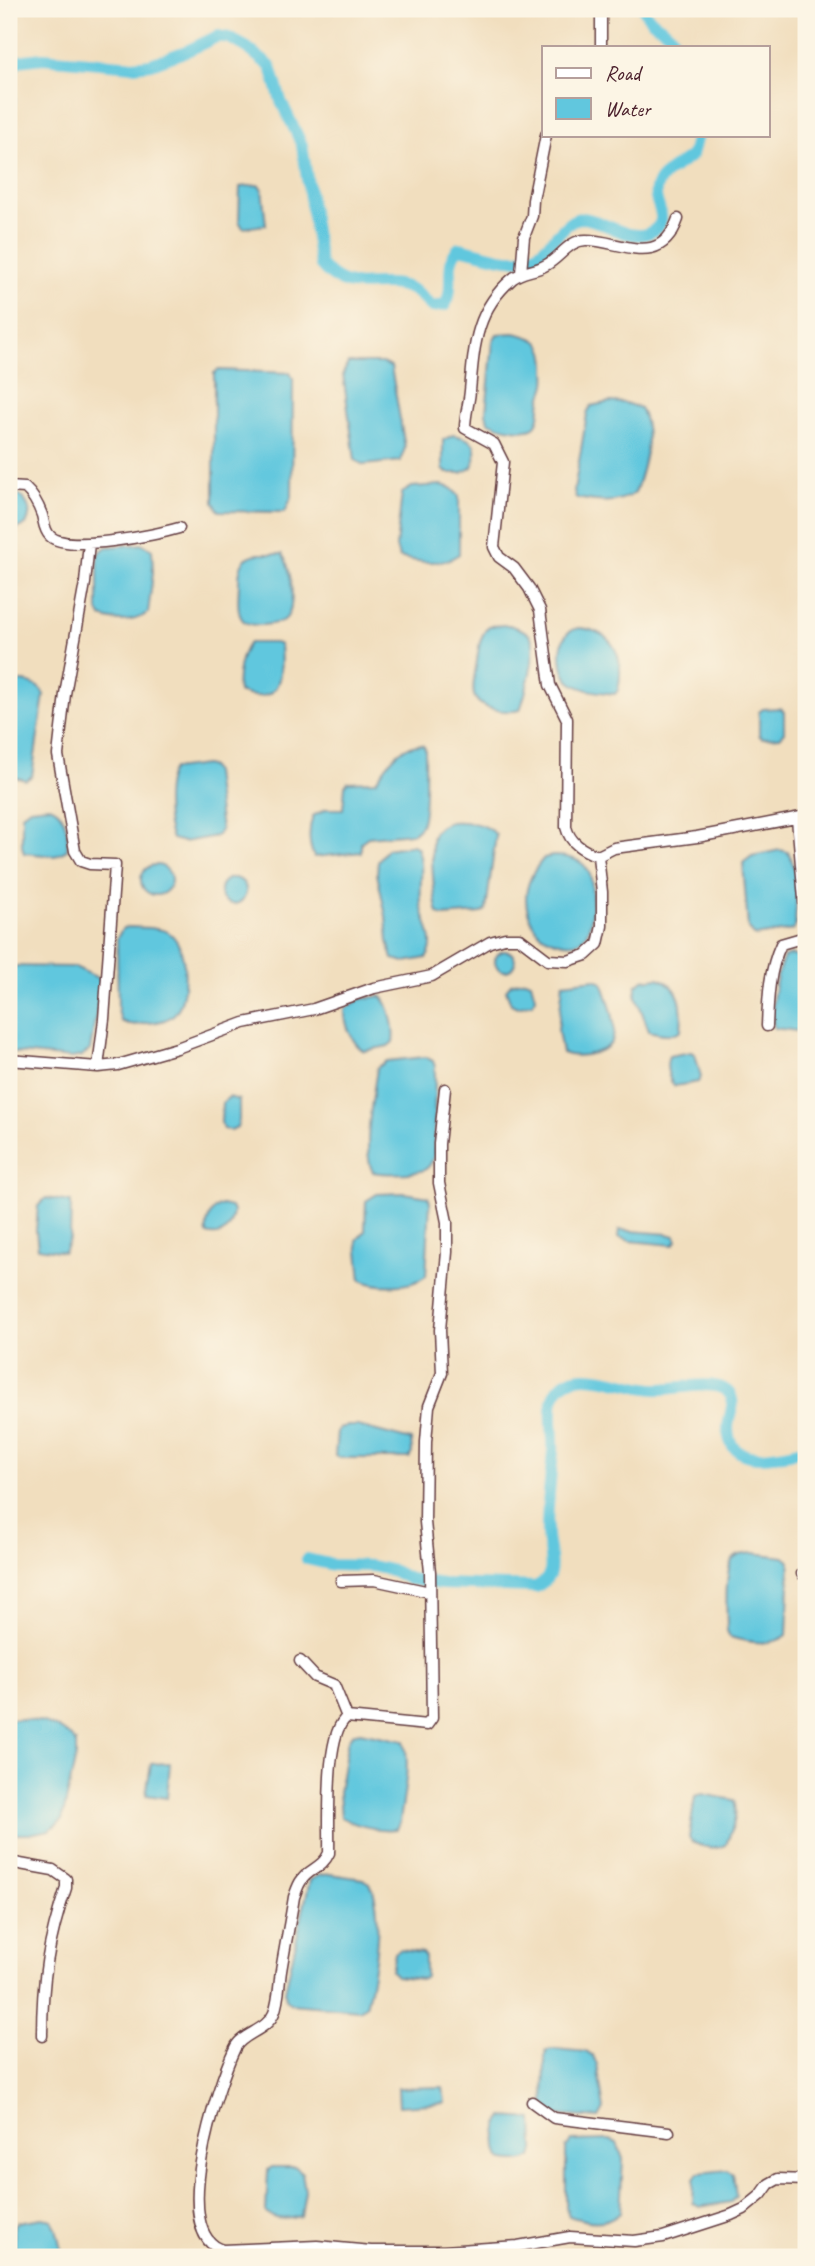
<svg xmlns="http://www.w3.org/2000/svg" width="815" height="2266" viewBox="0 0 815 2266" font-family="Caveat,sans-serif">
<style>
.water{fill:#61c7de;stroke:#567384;stroke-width:2}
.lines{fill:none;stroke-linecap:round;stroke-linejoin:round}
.canal{stroke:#61c7de;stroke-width:12}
.minor-casing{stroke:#633c41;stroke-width:13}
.minor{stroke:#fff;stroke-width:10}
</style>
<rect width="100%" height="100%" fill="#fcf5e5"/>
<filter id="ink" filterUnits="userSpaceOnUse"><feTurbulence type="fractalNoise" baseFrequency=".0143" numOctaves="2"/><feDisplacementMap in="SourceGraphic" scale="14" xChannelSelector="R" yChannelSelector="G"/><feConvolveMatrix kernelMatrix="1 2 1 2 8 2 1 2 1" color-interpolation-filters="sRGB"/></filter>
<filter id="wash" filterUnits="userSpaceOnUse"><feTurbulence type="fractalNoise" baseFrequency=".00686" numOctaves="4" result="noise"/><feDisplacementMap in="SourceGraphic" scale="28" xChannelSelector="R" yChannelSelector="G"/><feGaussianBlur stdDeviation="1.57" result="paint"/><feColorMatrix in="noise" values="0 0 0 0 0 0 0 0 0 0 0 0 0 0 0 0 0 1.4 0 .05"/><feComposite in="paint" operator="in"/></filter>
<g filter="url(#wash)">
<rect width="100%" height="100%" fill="#f1debe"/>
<path class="water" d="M258,185L262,189L266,225L243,228L239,221L240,187Z
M514,333C538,338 546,342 546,368C546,373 547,379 546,384C545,390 542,394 541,400C539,408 541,420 535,426C525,434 498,427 488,421L486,413L493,341L497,334Z
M348,363H382L391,367L405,448L400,461L364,465L355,460L343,374Z
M219,370L290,373L293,379L292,496L285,512L219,511L214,503V373Z
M610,402L625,403L640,408C654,435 644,466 635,493C615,505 598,502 576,498L574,491L587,414L591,406Z
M453,435C476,439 479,446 472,467L462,473H447L443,469V440Z
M442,485L451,488L459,496V554C443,566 417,562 399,557L396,547L402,493L412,487Z
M9,494L19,495C30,504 32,513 26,525L11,531L9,530Z
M143,544L152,550L153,573L148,613C133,623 118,623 101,617L98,611V554L106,547Z
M257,554H282C291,566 296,603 287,617C282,625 248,629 242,619C236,610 239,592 239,582C239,566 242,557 257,554Z
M509,625C516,628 528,630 532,639C537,652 525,696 520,710C510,712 503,712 493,709C465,703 474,684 477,661C479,647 479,637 489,626Z
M579,628C615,631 625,658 618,690L615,694C600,692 584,691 572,683C559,674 557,642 569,632C571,630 575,629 579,628Z
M249,643H275L280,645C283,680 280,707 238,692C236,678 240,654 249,643Z
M9,682C21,681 39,682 44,695L32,776L26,780L9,776Z
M781,708L784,712V733L780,737L762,738L759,735V712L763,709Z
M422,745L425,748C425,765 427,812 421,825C419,829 416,830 413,833L368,837L361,842V852L314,857C308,843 308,830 313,816L326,809H343L345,786L348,782L376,781C389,763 397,745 422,745Z
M205,765L211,767L214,773L221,830L216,836L184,842L172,839C165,823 163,783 173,769Z
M49,806C66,810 69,834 67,850L55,856L24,853L22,846V814L30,808Z
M450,822C465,821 487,823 496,835L486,910L481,913L443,916L438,913C434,901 430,846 433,835C436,827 443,824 450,822Z
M413,845L417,847C425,865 419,884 421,904C423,920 439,943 426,958L405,962L393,959L388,941L386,916L377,874L378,861L387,849Z
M780,850L788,852C800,873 796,902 795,926L793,930L755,936L748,928L743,863L752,856Z
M553,856C564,856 580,858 587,869C592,876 592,886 592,895C593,920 590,953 556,941C539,936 533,928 528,912C522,892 531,873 544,858Z
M141 880a15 15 0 1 1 30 0a15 15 0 1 1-30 0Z
M220 891a13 13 0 1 1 26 0a13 13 0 1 1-26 0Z
M130,927C142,928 158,927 168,932C188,944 189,995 176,1012C169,1021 158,1022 147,1023C136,1025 131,1026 121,1021L118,1010L117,938L123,928Z
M495 961a10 10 0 1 1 20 0a10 10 0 1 1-20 0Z
M791,955L806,959V1032L774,1028C769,1011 776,973 784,957Z
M9,966L75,967L100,979V992L90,1050L81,1056L72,1058L9,1052Z
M658,978C682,986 683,1007 681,1030C672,1037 659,1034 649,1031L636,996V986L643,980Z
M595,979L602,982C607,997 619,1024 612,1041C609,1048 600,1051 594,1053C584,1056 572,1057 562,1053L558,1030L563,983Z
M525,980L531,982L535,997L533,1003L517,1007L511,1004L506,990L511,984Z
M381,996C390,1004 395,1029 393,1042L388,1046L364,1051C352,1044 344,1023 345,1009L361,999Z
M691,1052L695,1054L701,1077L698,1082L675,1086C668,1080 665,1065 669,1056Z
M425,1057L433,1061L435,1067L434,1157C432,1161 431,1165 427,1168C419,1175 384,1174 373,1172C361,1153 374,1092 377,1068L387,1061Z
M229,1097L239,1100V1120L237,1127L231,1130L224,1129L221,1123L222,1103Z
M405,1193L428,1197L430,1202L426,1276C411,1288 377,1288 361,1280L357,1240L365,1231L366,1201L377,1194Z
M46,1198L71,1202L70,1237L64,1252L38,1248L36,1231L38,1206Z
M222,1205L231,1207L233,1212C231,1228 223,1239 207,1234C205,1222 211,1208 222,1205Z
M619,1230L668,1234L675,1236L677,1241L673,1245L630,1241L618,1237Z
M346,1426H358L411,1440L412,1453L409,1458H340L335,1456L337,1432L339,1428Z
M753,1553L784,1557L790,1561L787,1635C773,1647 746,1642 730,1637L727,1631C727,1614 724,1575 732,1561C736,1554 746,1554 753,1553Z
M9,1719C32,1718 61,1724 76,1742V1756L62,1820L49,1830L29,1834H9Z
M360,1732L404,1741C411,1766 403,1797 400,1822L397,1829C380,1831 356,1826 341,1817L339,1792L348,1740L352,1734Z
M170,1763L167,1798L146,1795L151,1764Z
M702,1794L734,1800C739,1815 731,1831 726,1845C715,1850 703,1847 692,1842L689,1838L695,1796Z
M330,1874L363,1879L370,1883C385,1913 374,1975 366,2006L359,2010L291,2004L286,2000L285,1991L310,1880L318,1876Z
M400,1950L422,1953L425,1957V1976L421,1979L396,1976L391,1971L395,1953Z
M555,2049L586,2052L592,2056L597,2064L604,2109L599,2118L555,2115L544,2105L545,2056L547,2050Z
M443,2087L445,2103L399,2106L398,2088Z
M503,2117L533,2119L534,2150L532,2157C523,2162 510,2162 501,2159C494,2148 496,2126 503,2117Z
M610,2140L617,2143L623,2159L620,2212C605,2226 587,2222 569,2216L566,2207V2148L572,2141Z
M272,2167H295L302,2173L305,2190L301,2216C291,2219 275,2221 266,2213L268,2170Z
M727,2170L733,2174L736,2196L731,2202L699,2207L693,2203L694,2179L699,2173Z
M42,2218L52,2220L56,2228L63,2257H15L14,2226L18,2222Z"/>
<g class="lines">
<path class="canal" d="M644,9C651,28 671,25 676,47
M9,110C11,93 6,75 17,61L43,58L133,66L151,64L189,50L218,36L229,38L246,47L271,67L281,101L302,145L320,264C349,301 379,274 411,289C420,293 425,301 432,307L445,305C456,289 443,262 459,248C482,252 504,263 527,258C550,253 563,218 582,218C604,219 632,246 654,230C672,217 650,202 657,186C662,172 681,165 692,155L697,135
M307,1559L333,1565L372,1566L394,1571L409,1579L442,1584L536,1587C542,1583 548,1580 550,1572C553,1559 546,1543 547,1530C547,1504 551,1477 553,1450C554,1437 549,1409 554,1397C570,1357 627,1389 656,1389C675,1390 709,1380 724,1389C740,1398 728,1415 728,1428C728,1471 782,1455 806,1449"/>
</g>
</g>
<g filter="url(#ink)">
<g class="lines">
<g class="minor-casing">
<path id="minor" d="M601,47V9
M521,273L524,237L532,216L533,200L546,135
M9,487L25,488C34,496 38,504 42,515C44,522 44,530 50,536C67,553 156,535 179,528
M89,543L85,583L65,694L58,755L75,851L81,861L90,864L115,865L104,1019L98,1067
M797,819L806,922
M598,856C582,850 570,843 566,827L567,719L550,685L540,610L529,588L514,568L499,557L494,547L503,462L494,444L465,428C465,415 469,403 470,391C474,347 475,311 512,279C522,270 535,272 546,265C560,258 569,240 586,240C621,240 660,270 678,219
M767,1026C768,998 769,970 781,944L805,937L806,926
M9,1060L98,1067L118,1065L177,1048L244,1023L314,1009L374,988L432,976L490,942L505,938H519L548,960L568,961L586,955L598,944L602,926V892L598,856L614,848L697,837L806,816
M445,1089L439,1144V1183L447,1222V1252L440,1330L442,1373L429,1406L426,1442L425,1522L430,1572L432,1718L427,1725L347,1717C324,1733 330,1825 329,1853C322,1869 309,1868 301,1881C298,1885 296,1892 294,1897C290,1922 285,1946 281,1971C279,1984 279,2001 274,2013C267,2031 242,2033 235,2048C218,2083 167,2237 224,2250L317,2246L371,2251H444L518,2246L570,2237L634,2241L663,2237L731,2215L744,2209L761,2195L769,2184L778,2179L806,2180
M802,1574H806
M341,1581L374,1580L430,1592
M300,1661L315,1677L334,1685L347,1717
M9,1862L53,1870L66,1879V1888C48,1941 42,1980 42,2036
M532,2102L554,2118L669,2132"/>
</g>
<use href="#minor" class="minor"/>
</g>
</g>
<rect width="815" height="2266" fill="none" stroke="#fcf5e5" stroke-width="35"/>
<rect x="542" y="46" width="228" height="91" fill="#fcf5e5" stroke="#b59f9b" stroke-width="2"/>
<rect x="556" y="68" width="35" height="10" fill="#ffffff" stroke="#b59f9b" stroke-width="2"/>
<text x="605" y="80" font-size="21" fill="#4a1f2b">Road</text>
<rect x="556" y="98" width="35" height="21" fill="#61c7de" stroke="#b59f9b" stroke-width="2"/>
<text x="605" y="116" font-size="21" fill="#4a1f2b">Water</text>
</svg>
